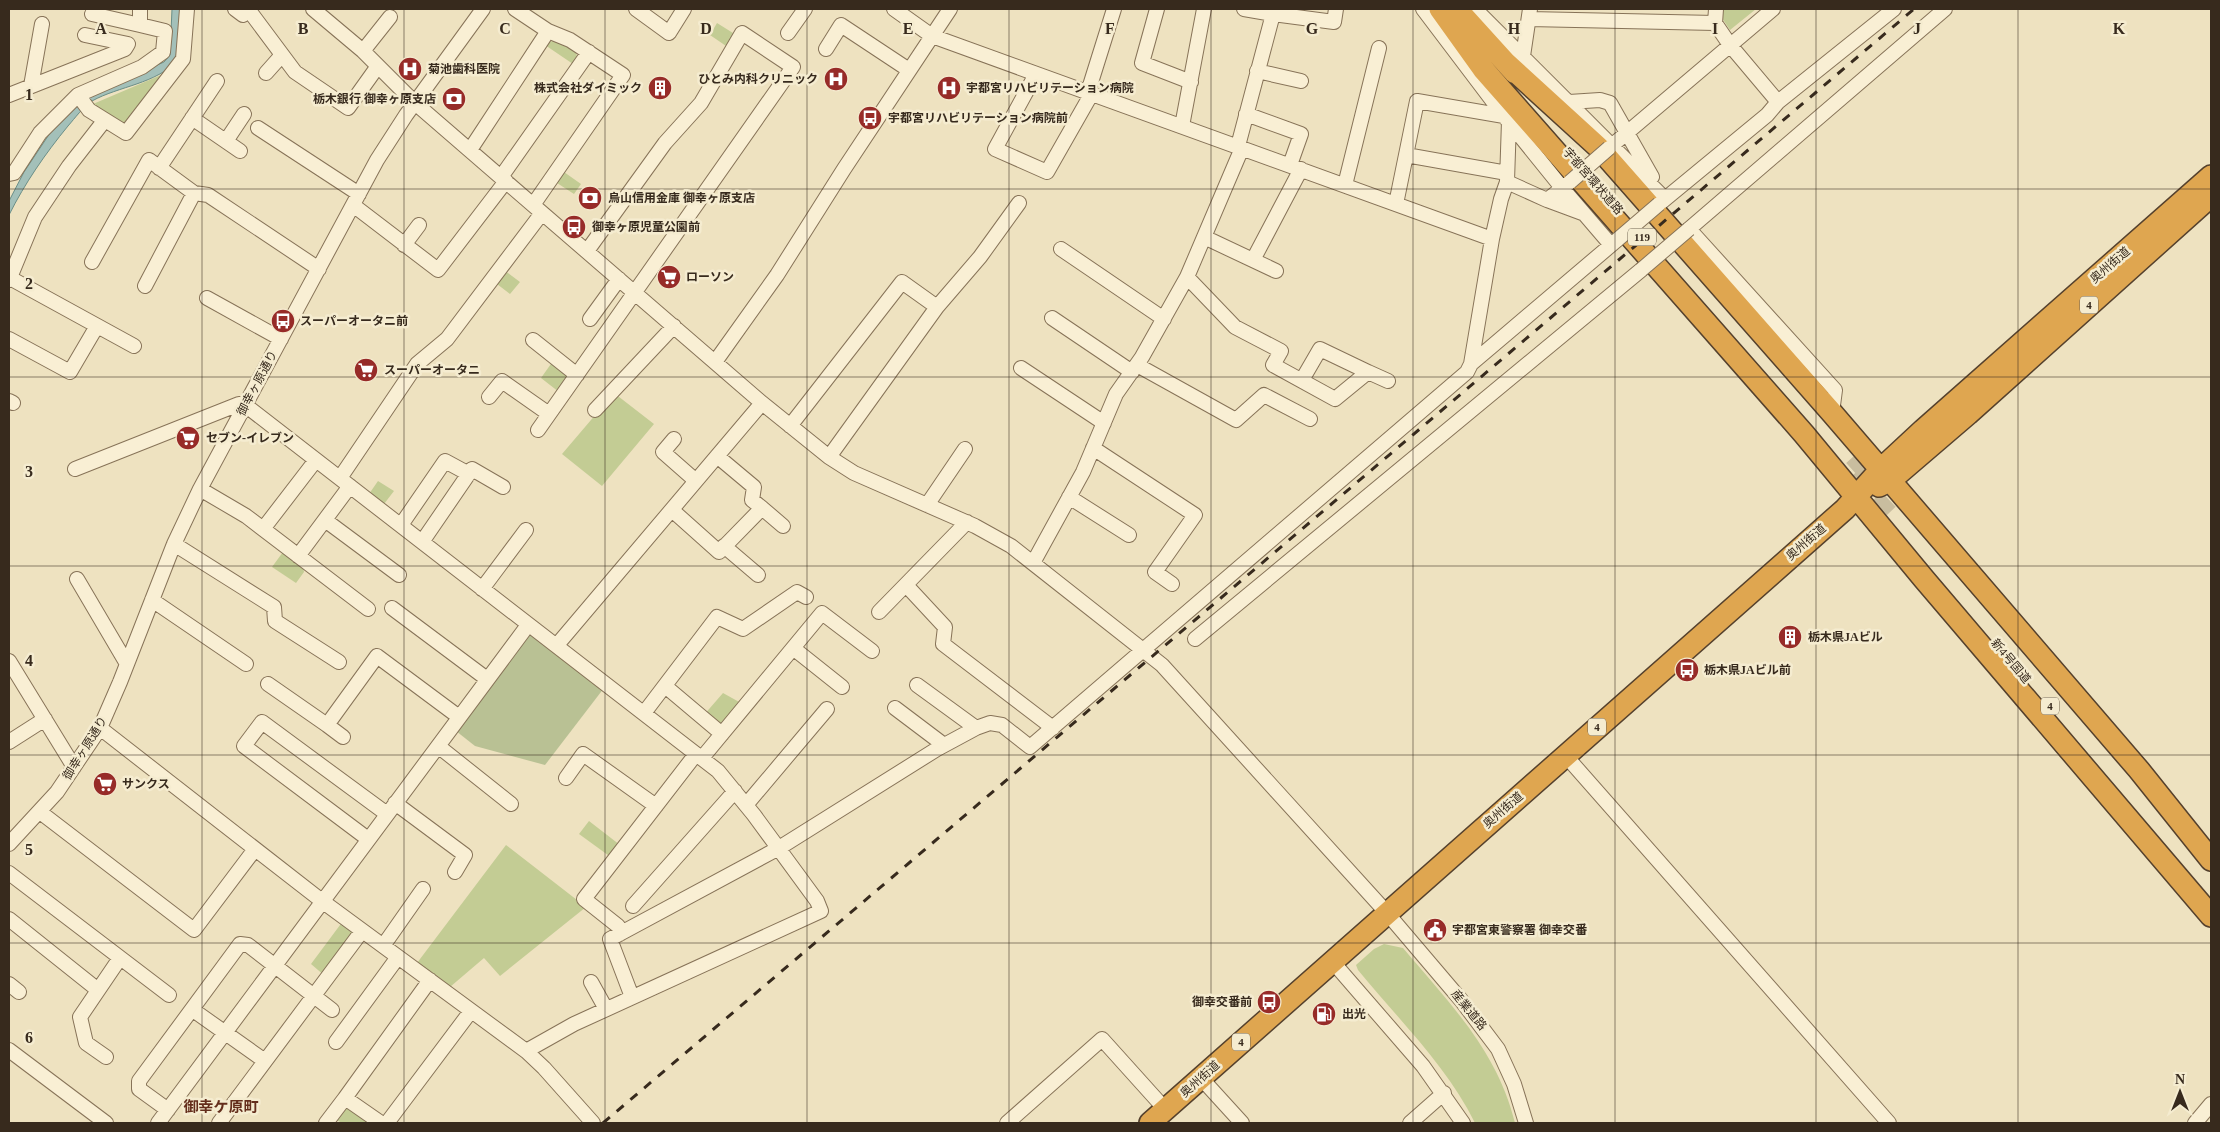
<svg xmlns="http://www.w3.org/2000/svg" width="2220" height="1132" viewBox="0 0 2220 1132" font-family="'Times New Roman','Noto Sans JP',serif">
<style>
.green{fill:#c3cc94}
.cemetery{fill:#b9c194}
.water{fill:#a3c0b9;stroke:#6a8e87}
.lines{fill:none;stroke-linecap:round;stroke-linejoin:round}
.highway-tunnel{stroke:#c9bd9f;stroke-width:21;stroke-dasharray:21 11;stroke-linecap:butt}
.minor-casing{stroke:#877358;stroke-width:16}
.highway-casing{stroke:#55412d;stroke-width:24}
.minor{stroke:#f9efd4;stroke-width:14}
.highway{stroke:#dfa650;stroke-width:21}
.rail{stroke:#372a1d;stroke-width:3;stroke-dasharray:9 9;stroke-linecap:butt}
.minor-bridge-casing{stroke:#877358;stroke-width:16;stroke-linecap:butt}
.minor-bridge{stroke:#f9efd4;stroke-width:14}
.grid{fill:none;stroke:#372a1d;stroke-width:1;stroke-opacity:0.55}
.labels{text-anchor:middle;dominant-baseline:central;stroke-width:5;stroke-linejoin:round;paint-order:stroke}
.shield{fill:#f5ecd0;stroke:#706453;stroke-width:1}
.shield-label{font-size:11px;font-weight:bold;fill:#372a1d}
.poi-label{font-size:12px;font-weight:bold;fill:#372a1d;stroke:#f5ecd0;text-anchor:start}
.street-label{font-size:12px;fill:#372a1d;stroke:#f5ecd0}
.quarter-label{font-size:15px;font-weight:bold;fill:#642e1c;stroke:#f5ecd0}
.grid-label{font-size:16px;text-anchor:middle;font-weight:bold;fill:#372a1d;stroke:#f5ecd0;stroke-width:5;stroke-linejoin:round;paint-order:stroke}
</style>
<rect width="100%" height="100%" fill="#eee2c0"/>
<path class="green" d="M1722,9H1756L1730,30L1722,18Z
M717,23L733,33L734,40L729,48L710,35Z
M554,40L576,52L577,57L573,64L545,45Z
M161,75L163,78L128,124L121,125L93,104Z
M564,172L581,184L574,194L557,183Z
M504,270L520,282L510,294L497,284V280Z
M553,361L569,376L559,392L541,378Z
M614,393L654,424L602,486L562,454Z
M378,481L394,491L384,504L369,494Z
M283,552L303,567L304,572L296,583L272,567Z
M723,693L741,703L720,730L703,716Z
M589,821L620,845L612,858L579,834Z
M506,845L586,907L500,976L484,958L450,987L417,963Z
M343,921L358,933L325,976L311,964Z
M1384,944L1403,948C1450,1004 1497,1050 1515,1123H1475C1447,1066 1398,1019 1358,970L1356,965L1374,949Z
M348,1106L371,1123H342L335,1119L343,1107Z"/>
<path class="cemetery" d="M527,634L537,636L604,688L545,765L475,746L456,731Z"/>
<path class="water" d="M172,9H181L178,60C156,84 119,86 92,101C83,107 75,118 68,126C45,154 25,183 9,215V201L24,172L50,133L76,105L88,95L164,62L170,55Z"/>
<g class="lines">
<path class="highway-tunnel" d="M1854,456L1882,487
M1852,476L1888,514"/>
<g class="minor-casing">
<path id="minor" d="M235,9L243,15L247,9
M248,9L295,72L348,108L378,66
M313,9L363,51L415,103L762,403L829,457L854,473L975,526L1011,546L1162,665L1387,913L1461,1000L1498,1049L1514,1084L1526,1123
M515,9L548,31L570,40L623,75L533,205
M636,9L669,33L684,9
M894,9L932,36L1492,239L1501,199L1507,182L1547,200L1570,182
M1157,9L1142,63L1191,82
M1423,9L1504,116L1563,189L1611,245
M1475,9L1665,199
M1716,9L1715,23L1730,45L1778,102
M92,14L140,25
M1273,14L1334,22L1336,9
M1529,19L1715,23
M788,33L805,9
M826,49L841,25L909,70
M363,51L390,17
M1523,56L1530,9
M1257,71L1301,81
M266,73L282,55
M1036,74L995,149L1047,172L1092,93
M31,86L42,24
M1088,92L1114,9
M9,95L125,49L128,44L85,35
M78,95L89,110L126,133L183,59L187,9
M1569,102L1600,100L1610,103L1652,177
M1246,114L1301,134L1290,165
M192,118L240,151
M1182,126L1204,9
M258,128L359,194
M226,141L244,114
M1238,146L1273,14L1244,9
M1609,148L1773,9
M470,150L548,31
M1406,155L1507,173
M159,168L217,81
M9,174L14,173L40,133L78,95L142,67L163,52L165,31L140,25V9
M501,177L589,52
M1507,181L1509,121
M1345,185L1379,48
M1547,200L1582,213
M1396,204L1417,101L1504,116
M1659,204L1767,115L1778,102L1894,9
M353,205L438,270L506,181
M1204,237L1276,271
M1492,239L1471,364L1617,240
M404,245L419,225
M1061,249L1164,319
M1253,260L1301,169
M92,262L149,160L194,193L208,195L319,269
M1187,277L1235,327L1281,351L1273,365L1335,399L1368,372L1388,381
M10,278L134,346
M9,280L35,217L69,166L104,121
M145,286L194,193
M207,298L281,339
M1052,318L1132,372
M590,319L619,279
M9,339L70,372L97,326
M533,340L577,375
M715,362L777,275L844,169L950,9
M1137,365L1236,420L1264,395L1310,419
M1021,368L1104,423
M1302,380L1320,349L1368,372
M489,397L502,381L549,414
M9,401L13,403
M595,410L674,326
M1832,413L1835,390L1689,229L1945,9
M790,426L902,282L937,307
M538,430L793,67L742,33L701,103L665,143L587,251
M674,439L663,452L696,481
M1093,448L1195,515L1155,572L1172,584
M829,457L937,307L980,257L1019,203
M75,469L239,404L245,405L718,771L754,815L817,901L821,911L574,1024L526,1051
M340,478L417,364L447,339L542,213
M200,489L246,516L368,609
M1069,497L1129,535
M927,505L965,449
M762,508L783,526
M672,510L719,552L762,508L752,500L754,487L717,456
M325,520L399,575
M401,525L445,461L469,474
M263,529L316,460
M422,542L472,469L503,487
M174,544L274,607L275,621L339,662
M724,546L758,575
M298,556L350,486
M1033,563L1083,472L1116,394L1142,357L1187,277L1242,148
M77,579L127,664
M906,585L945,627L943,644L1053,728
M482,589L526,530
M152,600L246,664
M392,608L487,679
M879,612L967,522
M1195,639L1641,270
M557,645L762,403
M793,648L842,687
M9,661L74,767
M268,684L327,725L377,656L459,717
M917,685L976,728
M665,686L722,734
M895,708L944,745
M644,713L717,617L743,629L797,592L806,597
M327,725L343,737
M100,728L322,901L526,1051L544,1068L593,1123
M9,742L45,719
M438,746L511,804
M1565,755L1889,1123
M702,758L822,613L872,651
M566,778L583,754L656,806
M395,803L465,855L455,872
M746,805L827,709
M40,812L194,930L255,849
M368,839L244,746L262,722L387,814
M9,844L57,792L100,728L120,682L174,544L200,489L377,160L406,115L483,9
M9,873L169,995
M633,906L735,791
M9,919L98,990
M620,934L618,926L584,899L696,754
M383,946L423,889
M1332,961L1423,1066L1463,1123
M591,982L606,1009
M9,984L19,992
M632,997L610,939L779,848L937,749L976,728L990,723L1002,725L1030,747L1467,372L1471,364
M193,1010L265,1061
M336,1042L398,957
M9,1050L106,1123
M106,1057L86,1043L80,1017L120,958
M1201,1078L1242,1123
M345,1098L430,980
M168,1110L139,1089V1081L240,944L248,945L332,1010
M158,1123L528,625
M219,1123L362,931
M326,1123L345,1098L381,1123
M387,1123L471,1011
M1007,1123L1102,1039L1165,1109
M1410,1123L1444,1093
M2195,1123L2211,1104"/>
</g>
<g class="highway-casing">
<path id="highway" d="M1440,9L1483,69L1804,434L1924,579L2211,916
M1457,9L1515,73
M1506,63L1598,147L1832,413L2139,770L2211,860
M1879,486L1891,480L1968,414L2211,196
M1150,1123L1845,509L1881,469L1923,430L2211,176"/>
</g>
<use href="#minor" class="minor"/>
<use href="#highway" class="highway"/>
<path class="rail" d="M603,1123L1914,9"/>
<g class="minor-bridge-casing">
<path id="minor-bridge" d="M1570,182L1609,148
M1617,240L1659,204
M1641,270L1689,229"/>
</g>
<use href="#minor-bridge" class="minor-bridge"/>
</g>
<path class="grid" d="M202,9V1123M404,9V1123M605,9V1123M807,9V1123M1009,9V1123M1211,9V1123M1413,9V1123M1615,9V1123M1816,9V1123M2018,9V1123M9,189H2211M9,377H2211M9,566H2211M9,755H2211M9,943H2211"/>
<defs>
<g id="hospital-disc" transform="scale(1.25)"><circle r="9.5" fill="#972b28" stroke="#f5ecd0"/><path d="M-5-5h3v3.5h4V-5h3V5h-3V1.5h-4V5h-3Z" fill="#fff"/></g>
<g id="building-disc" transform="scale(1.25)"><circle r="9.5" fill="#972b28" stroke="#f5ecd0"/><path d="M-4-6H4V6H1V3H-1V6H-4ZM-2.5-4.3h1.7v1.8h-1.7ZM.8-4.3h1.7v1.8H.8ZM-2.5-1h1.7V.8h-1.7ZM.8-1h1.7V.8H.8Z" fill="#fff"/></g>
<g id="bank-disc" transform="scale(1.25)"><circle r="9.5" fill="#972b28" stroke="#f5ecd0"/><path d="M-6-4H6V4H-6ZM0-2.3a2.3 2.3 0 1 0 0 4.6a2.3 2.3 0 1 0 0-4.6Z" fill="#fff"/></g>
<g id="bus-disc" transform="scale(1.25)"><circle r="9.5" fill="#972b28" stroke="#f5ecd0"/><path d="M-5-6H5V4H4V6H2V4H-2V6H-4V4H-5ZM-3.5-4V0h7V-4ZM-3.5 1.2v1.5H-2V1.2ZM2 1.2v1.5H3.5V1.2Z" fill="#fff"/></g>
<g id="supermarket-disc" transform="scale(1.25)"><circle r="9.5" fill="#972b28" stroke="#f5ecd0"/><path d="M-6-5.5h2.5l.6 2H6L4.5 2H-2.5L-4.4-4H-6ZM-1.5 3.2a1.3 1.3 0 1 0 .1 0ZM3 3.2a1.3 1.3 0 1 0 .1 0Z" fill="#fff"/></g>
<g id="civic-disc" transform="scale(1.25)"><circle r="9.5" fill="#972b28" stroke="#f5ecd0"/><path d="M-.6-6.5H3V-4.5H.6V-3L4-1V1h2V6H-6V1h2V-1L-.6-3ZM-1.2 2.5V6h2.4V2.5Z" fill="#fff"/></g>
<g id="fuel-disc" transform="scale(1.25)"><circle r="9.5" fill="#972b28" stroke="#f5ecd0"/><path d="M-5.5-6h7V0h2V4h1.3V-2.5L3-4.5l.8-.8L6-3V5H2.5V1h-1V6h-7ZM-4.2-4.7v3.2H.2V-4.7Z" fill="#fff"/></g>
</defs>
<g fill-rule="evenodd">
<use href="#hospital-disc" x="410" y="69"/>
<use href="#hospital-disc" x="836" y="79"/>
<use href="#building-disc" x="660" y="88"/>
<use href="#hospital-disc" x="949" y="88"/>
<use href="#bank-disc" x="454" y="99"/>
<use href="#bus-disc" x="870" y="118"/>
<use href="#bank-disc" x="590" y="198"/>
<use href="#bus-disc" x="574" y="227"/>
<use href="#supermarket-disc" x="669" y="277"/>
<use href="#bus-disc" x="283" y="321"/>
<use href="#supermarket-disc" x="366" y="370"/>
<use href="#supermarket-disc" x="188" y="438"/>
<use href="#building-disc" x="1790" y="637"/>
<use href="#bus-disc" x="1687" y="670"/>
<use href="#supermarket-disc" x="105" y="784"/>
<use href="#civic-disc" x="1435" y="930"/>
<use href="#bus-disc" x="1269" y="1002"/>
<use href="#fuel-disc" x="1324" y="1014"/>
</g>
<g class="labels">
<g class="shield">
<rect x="1628" y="228.5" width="28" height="17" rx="4"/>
<rect x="2080" y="296.5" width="18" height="17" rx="4"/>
<rect x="2041" y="697.5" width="18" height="17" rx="4"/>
<rect x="1588" y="718.5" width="18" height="17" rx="4"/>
<rect x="1232" y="1033.5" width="18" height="17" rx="4"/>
</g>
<g class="shield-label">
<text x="1642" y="237">119</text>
<text x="2089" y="305">4</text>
<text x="2050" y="706">4</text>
<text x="1597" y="727">4</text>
<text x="1241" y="1042">4</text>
</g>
<g class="poi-label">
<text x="428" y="69">菊池歯科医院</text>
<text x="818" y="79" text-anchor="end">ひとみ内科クリニック</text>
<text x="642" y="88" text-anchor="end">株式会社ダイミック</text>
<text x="966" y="88">宇都宮リハビリテーション病院</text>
<text x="436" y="99" text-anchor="end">栃木銀行 御幸ヶ原支店</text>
<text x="888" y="118">宇都宮リハビリテーション病院前</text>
<text x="608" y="198">烏山信用金庫 御幸ヶ原支店</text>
<text x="592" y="227">御幸ヶ原児童公園前</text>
<text x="686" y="277">ローソン</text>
<text x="300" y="321">スーパーオータニ前</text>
<text x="384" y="370">スーパーオータニ</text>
<text x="206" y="438">セブン-イレブン</text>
<text x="1808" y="637">栃木県JAビル</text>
<text x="1704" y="670">栃木県JAビル前</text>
<text x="122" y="784">サンクス</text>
<text x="1452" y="930">宇都宮東警察署 御幸交番</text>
<text x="1252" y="1002" text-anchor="end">御幸交番前</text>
<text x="1342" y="1014">出光</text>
</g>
<g class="street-label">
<text transform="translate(1593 181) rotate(49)">宇都宮環状道路</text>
<text transform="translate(2110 265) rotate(-41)">奥州街道</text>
<text transform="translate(257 383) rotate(-62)">御幸ヶ原通り</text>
<text transform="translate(1806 542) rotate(-41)">奥州街道</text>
<text transform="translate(2011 661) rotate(50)">新4号国道</text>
<text transform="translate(85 748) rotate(-58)">御幸ヶ原通り</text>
<text transform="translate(1503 810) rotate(-41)">奥州街道</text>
<text transform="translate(1469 1010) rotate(51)">産業道路</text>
<text transform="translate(1200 1079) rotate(-42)">奥州街道</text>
</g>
<g class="quarter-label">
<text x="221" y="1107">御幸ケ原町</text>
</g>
</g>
<g class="grid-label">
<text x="101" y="34">A</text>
<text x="303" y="34">B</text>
<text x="505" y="34">C</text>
<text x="706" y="34">D</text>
<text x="908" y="34">E</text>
<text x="1110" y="34">F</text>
<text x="1312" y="34">G</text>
<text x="1514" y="34">H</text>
<text x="1715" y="34">I</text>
<text x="1917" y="34">J</text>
<text x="2119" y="34">K</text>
<text x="29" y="100">1</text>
<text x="29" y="289">2</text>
<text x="29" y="477">3</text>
<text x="29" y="666">4</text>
<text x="29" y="855">5</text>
<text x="29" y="1043">6</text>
</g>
<rect width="2220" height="1132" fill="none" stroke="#372a1d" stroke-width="20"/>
<g transform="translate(2180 1092)" stroke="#f5ecd0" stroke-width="4" paint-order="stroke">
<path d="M0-4L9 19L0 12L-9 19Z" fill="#372a1d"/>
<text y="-8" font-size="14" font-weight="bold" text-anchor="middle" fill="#372a1d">N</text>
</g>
</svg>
